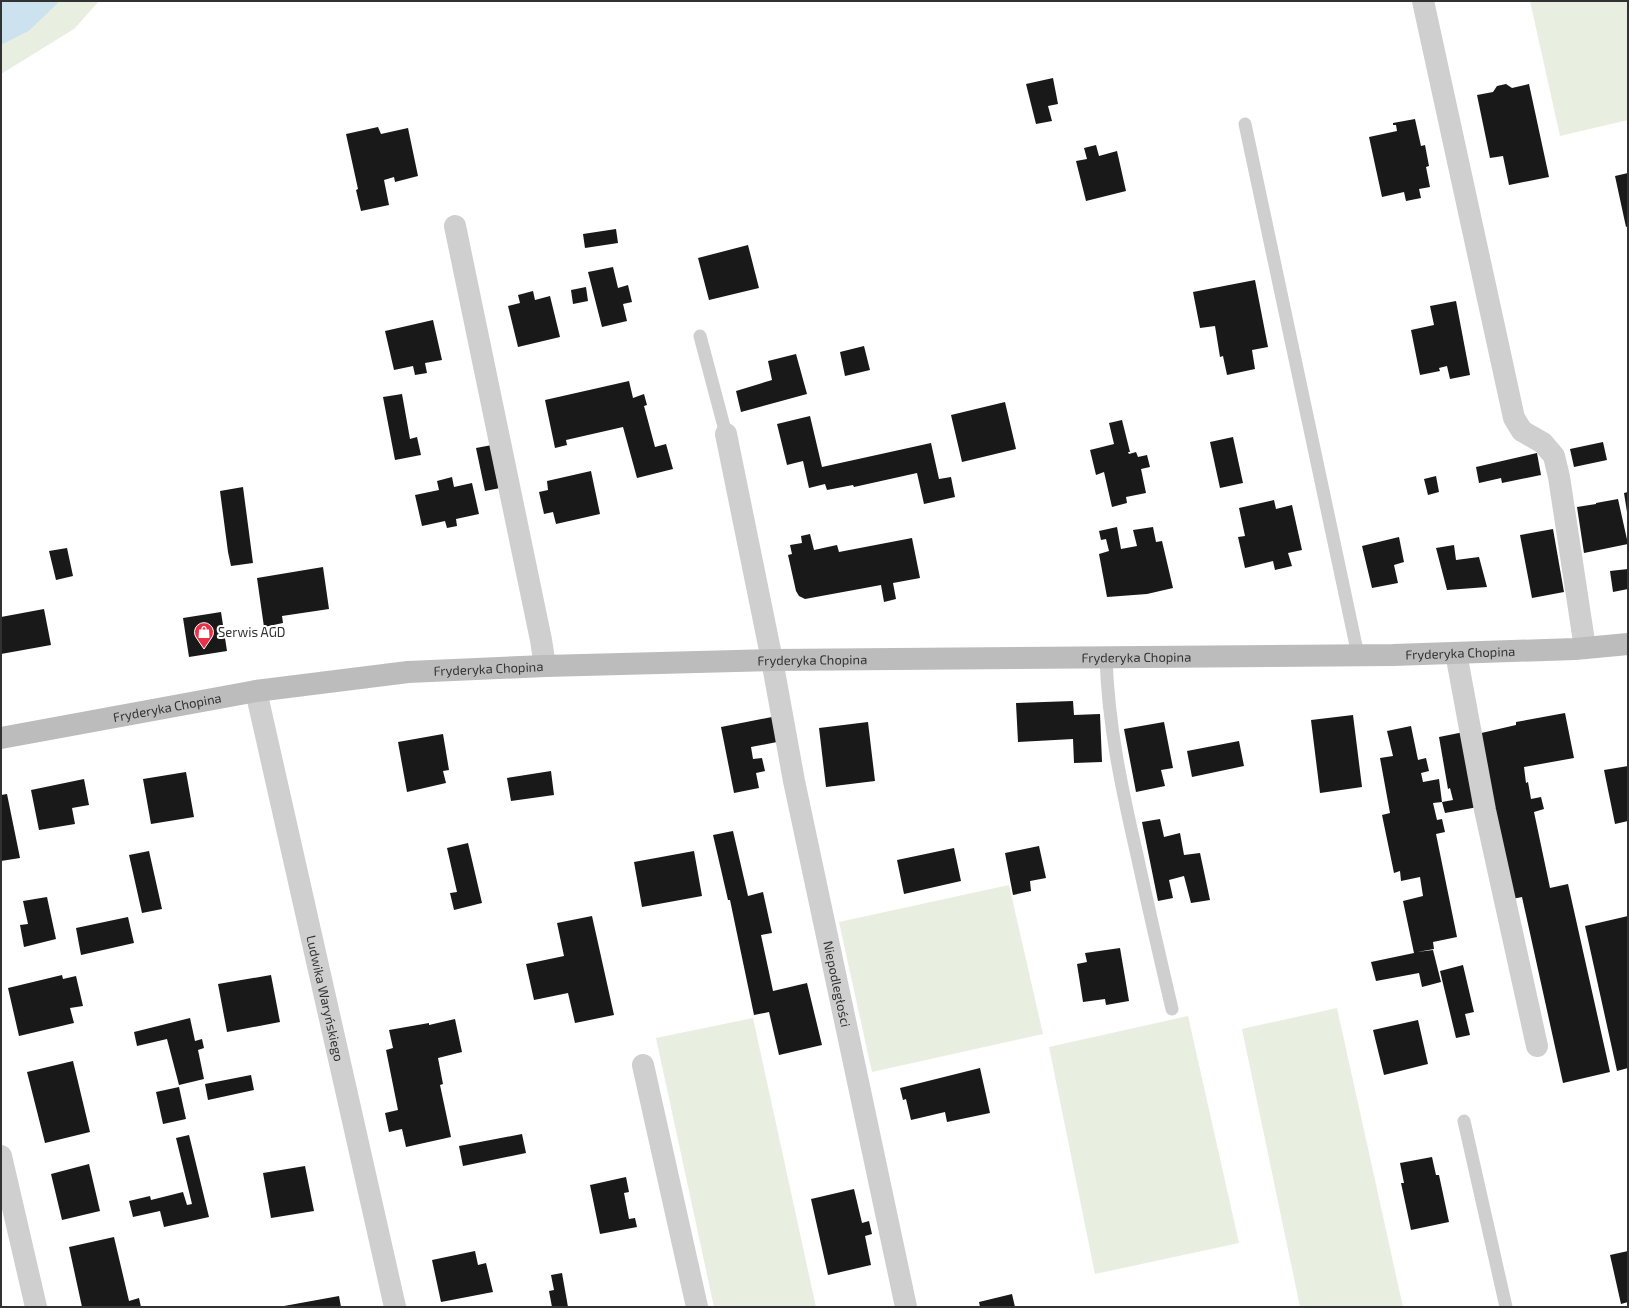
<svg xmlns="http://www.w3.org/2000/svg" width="1629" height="1308" viewBox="0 0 1629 1308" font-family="'Exo 2',sans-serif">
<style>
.green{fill:#e8eee0}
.water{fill:#cce2ee}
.building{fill:#191919}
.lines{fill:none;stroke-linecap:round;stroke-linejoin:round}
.service{stroke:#cfcfcf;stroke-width:13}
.minor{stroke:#cfcfcf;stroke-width:22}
.secondary{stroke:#bcbcbc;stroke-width:22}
.labels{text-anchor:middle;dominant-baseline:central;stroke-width:4;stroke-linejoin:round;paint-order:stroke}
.poi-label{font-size:13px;fill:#323232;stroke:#fff;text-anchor:start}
.street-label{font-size:13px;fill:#323232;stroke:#fff}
</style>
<rect width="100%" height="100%" fill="#fff"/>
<path class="green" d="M60,1H99L74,29L1,74V45L29,31Z
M1530,1H1628V120L1560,136Z
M1009,885L1043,1034L872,1072L839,922Z
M1337,1008L1403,1307H1300L1242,1029Z
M1188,1016L1239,1243L1095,1274L1049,1047Z
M753,1018L816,1307H714L656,1038Z"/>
<path class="water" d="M1,1H60L29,31L1,45Z"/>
<path class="building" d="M1053,78L1058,104L1048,106L1052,121L1036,124L1026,84Z
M1506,84L1512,88L1529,84L1549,177L1509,185L1503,156L1490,158L1477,95L1493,92L1497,86Z
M1415,119L1421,146L1425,145L1429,166L1426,167L1430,187L1419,189L1421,198L1406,201L1404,192L1382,197L1369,137L1397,131L1396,125H1393V123Z
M378,127L381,134L408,128L418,176L395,182L394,177L384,180L389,205L361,211L356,190L358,189L346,134Z
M1096,145L1099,156L1117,151L1126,191L1086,201L1076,161L1087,159L1084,148Z
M1628,173V226L1626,227L1615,176Z
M616,229L618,243L585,248L583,234Z
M748,245L759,288L709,300L698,258Z
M613,267L618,288L628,285L632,302L623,304L627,321L602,327L588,272Z
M1255,280L1268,347L1252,350L1255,369L1227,375L1223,356L1220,357L1215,326L1200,328L1193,292Z
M586,287L588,301L573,304L571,290Z
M533,291L535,300L550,296L560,337L518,347L508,306L520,303L518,295Z
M1456,301L1470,375L1450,379L1447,366L1439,368L1440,371L1420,375L1411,330L1434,325L1430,306Z
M433,320L442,360L425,363L427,373L415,375L413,366L394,370L385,331Z
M864,346L870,370L845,376L840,352Z
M796,354L807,394L741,412L736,391L772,380L768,361Z
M629,381L633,398L644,394L647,405L644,406L655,447L666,444L673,469L637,478L623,427L566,440L567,445L555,448L545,400Z
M402,394L410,439L417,437L421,455L395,460L383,397Z
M1005,402L1016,449L962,462L951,415Z
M810,416L822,467L931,443L939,479L951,477L955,497L924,504L917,473L854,487L853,485L827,490L825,484L809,488L803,461L787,465L777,424Z
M1122,420L1130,452H1128L1129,454L1136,452L1138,457L1147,455L1150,467L1141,469L1146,493L1126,497L1127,503L1112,507L1104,472L1096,475L1090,450L1114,444L1109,423Z
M1233,437L1243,483L1220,488L1210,442Z
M1603,442L1607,460L1574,467L1570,449Z
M492,445L500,488L485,491L476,448Z
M1537,453L1541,475L1502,483L1501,478L1479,483L1476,467Z
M591,471L600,514L556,524L553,512L544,514L539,492L548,490L547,481Z
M1436,476L1439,492L1428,495L1424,479Z
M452,477L454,487L472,483L479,514L456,519L457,526L447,528L445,521L422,526L415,495L439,490L437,481Z
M243,487L253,563L231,566L228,552L220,491Z
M1628,492V512H1627L1624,493Z
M1618,499L1628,544L1584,553L1577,507L1596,504V503Z
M1274,500L1276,509L1292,505L1302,550L1288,553L1292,566L1275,570L1273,561L1245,568L1238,537L1245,536L1239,508Z
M1117,527L1121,549L1137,546L1133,530L1153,527L1156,542L1162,541L1173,588L1147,594L1107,597L1099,554L1109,551L1106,539L1101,540L1099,531Z
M1553,529L1564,592L1532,598L1520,535Z
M810,534L814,550L837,545L839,552L912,538L920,578L893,583L896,599L884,602L881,585L805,599L799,596L796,591L788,555L792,554L790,545L802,543L801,536Z
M1399,537L1404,562L1394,565L1398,583L1372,588L1362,546Z
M1454,545L1456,560L1479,557L1487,587L1447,590L1436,548Z
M67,548L73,576L56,580L49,551Z
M323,567L329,609L282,616L283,623L264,627L257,578Z
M1628,569V589L1613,592L1610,571Z
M44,609L51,645L1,654V617Z
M221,612L227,651L189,657L183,618Z
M1073,701L1074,715L1100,714L1102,762L1074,763L1073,739L1018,742L1016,703Z
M1565,713L1574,758L1524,767L1526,783L1528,782L1531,799L1541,797L1544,809L1534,812L1550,888L1568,884L1610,1072L1563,1083L1522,897L1512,899L1477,734L1516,725V722Z
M1353,715L1362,787L1320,793L1311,720Z
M772,717L777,742L751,747L753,759L762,758L765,771L756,773L759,788L734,793L721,727Z
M868,722L875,781L826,787L819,728Z
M1164,722L1173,768L1161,770L1165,786L1136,792L1124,729Z
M1411,726L1418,760L1426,758L1429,771L1421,773L1423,782L1439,779L1442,802L1433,803L1437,820L1442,819L1445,832L1436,834L1457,937L1433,942L1434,949L1417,952L1433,950L1441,982L1422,987L1419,973L1376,981L1371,962L1414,953L1403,901L1423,896L1420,877L1401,881L1400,871L1394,873L1382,815L1390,813L1380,758L1393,756L1387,731Z
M1464,732L1478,807L1445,813L1442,802L1453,800L1450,788L1448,789L1439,737Z
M443,734L449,770L443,771L446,783L407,792L398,742Z
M1239,741L1244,766L1192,777L1187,751Z
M1628,766V821L1615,824L1604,770Z
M551,771L554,795L511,801L507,778Z
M186,772L194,817L151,824L143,779Z
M84,779L89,805L72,808L75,824L39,830L31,790Z
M7,794L20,858L1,861V795Z
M1160,819L1164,837L1180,833L1184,855L1200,853L1210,900L1191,903L1184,876L1169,880L1173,898L1158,901L1142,822Z
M733,831L748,896L763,892L772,933L761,935L773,991L807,983L822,1045L779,1055L769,1012L754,1015L730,900H728L713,835Z
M468,843L482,903L454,910L450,893L457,892L447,848Z
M1039,846L1046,878L1030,881L1031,891L1013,895L1005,853Z
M954,848L961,881L904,894L897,860Z
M149,851L162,909L142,913L129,855Z
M694,851L702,896L642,907L634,862Z
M47,897L56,939L24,947L20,925L28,924L23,901Z
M592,916L614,1015L575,1023L568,993L534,1000L526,964L564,956L557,923Z
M1628,916V1068L1617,1071L1585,926Z
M128,917L134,943L81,955L76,928Z
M1120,948L1129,1001L1106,1005L1105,999L1083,1002L1077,964L1087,962L1085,953Z
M1463,965L1474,1012L1465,1014L1470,1035L1456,1038L1440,971Z
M62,975L63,979L76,976L83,1006L70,1008L74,1023L19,1036L8,988Z
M271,975L280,1022L227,1032L218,984Z
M190,1018L195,1041L202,1039L204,1048L198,1050L204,1079L179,1085L167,1039L137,1046L134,1032Z
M455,1019L462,1052L438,1058L443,1084L440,1085L451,1137L406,1147L402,1129L389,1132L385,1113L398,1110L386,1050L393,1048L389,1030L429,1023V1025Z
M1418,1020L1428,1064L1384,1075L1373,1030Z
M73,1061L90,1132L45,1143L27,1072Z
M980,1068L990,1113L947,1122L945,1112L911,1120L906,1099L903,1100L900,1088Z
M251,1075L254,1090L208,1100L205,1084Z
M179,1087L186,1119L163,1124L156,1092Z
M522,1134L526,1153L463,1166L459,1146Z
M189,1135L209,1217L164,1227L160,1211L133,1217L129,1201L150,1196L151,1200L183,1192L187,1205L192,1204L176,1138Z
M1432,1157L1436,1175H1439L1449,1222L1411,1230L1401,1183H1404L1400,1163Z
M89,1164L100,1211L62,1220L51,1174Z
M305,1166L314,1211L271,1218L263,1173Z
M626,1177L629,1192L624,1193L629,1219L635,1218L637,1227L600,1234L590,1185Z
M854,1189L862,1223L869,1221L872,1234L865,1236L871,1265L828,1275L811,1199Z
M114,1237L129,1301L139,1298L141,1307H82L69,1247Z
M475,1251L478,1265L486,1263L493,1292L441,1302L432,1260Z
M1628,1251V1302L1621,1304L1610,1255Z
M562,1273L568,1307H552L549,1291L554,1290L551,1275Z
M1012,1294L1015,1307H980L979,1302Z
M339,1296L341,1307H284V1306Z"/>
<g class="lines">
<path class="service" d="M1245,124L1358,655
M700,336L726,434
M1106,657C1108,725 1122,790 1137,855C1148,906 1160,958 1172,1009
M1464,1121L1506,1307"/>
<g class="minor">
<path d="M1423,1L1514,418L1522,431L1543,443L1554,456L1559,477L1585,648"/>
<path d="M455,226L541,640L545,666"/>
<path id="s1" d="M726,434L772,660L794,781L906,1307"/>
<path d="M1456,653L1485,810L1537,1046"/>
<path id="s2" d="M256,691L395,1307"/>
<path d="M643,1065L697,1307"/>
<path d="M1,1156L36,1307"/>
</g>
<path class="secondary" id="s3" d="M1,738L256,691L408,672L545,666L772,660L1393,655L1575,649L1628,644"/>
</g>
<defs>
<g id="shop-pin" transform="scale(1)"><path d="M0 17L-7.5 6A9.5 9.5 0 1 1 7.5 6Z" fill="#eb3147" stroke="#fff"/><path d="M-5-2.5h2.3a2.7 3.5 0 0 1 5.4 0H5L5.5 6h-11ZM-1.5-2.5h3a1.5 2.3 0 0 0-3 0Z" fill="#fff"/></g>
</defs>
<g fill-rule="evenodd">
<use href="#shop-pin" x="204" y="632"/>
</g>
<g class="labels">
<g class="poi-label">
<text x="218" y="632">Serwis AGD</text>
</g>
<g class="street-label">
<text stroke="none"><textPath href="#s3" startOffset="1465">Fryderyka Chopina</textPath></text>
<text stroke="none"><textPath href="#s3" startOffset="1141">Fryderyka Chopina</textPath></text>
<text stroke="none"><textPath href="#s3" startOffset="817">Fryderyka Chopina</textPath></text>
<text stroke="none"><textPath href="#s3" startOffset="493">Fryderyka Chopina</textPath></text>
<text stroke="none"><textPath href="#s3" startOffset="169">Fryderyka Chopina</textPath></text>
<text stroke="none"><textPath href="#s1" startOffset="561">Niepodległości</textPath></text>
<text stroke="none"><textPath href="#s2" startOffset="315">Ludwika Waryńskiego</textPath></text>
</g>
</g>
<rect width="1629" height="1308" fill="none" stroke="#323232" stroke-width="4"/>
</svg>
